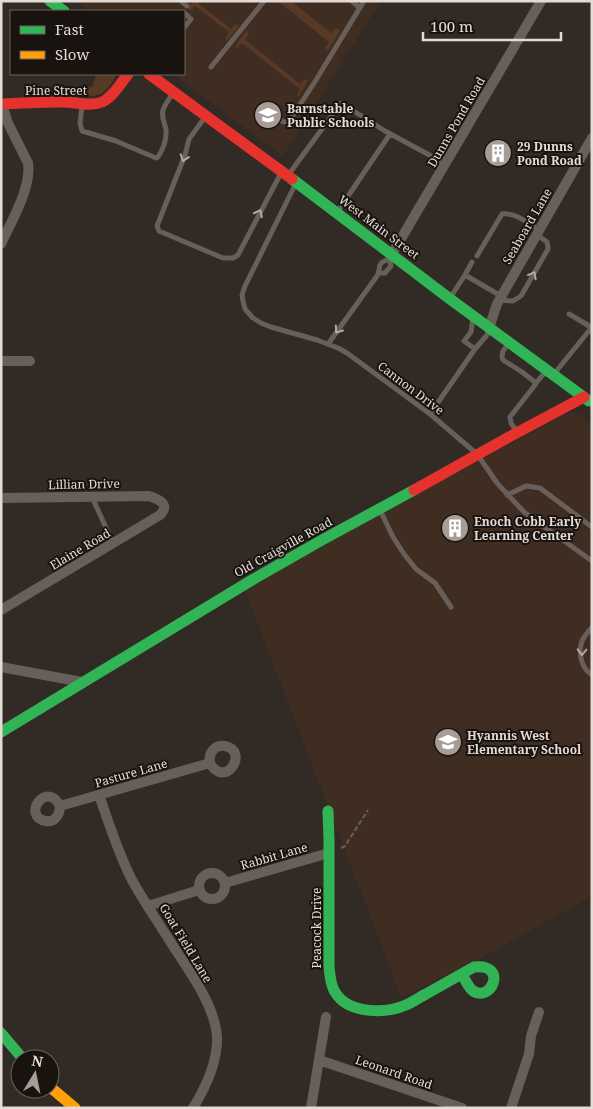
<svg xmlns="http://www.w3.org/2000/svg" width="593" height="1109" viewBox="0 0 593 1109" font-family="'Noto Serif',serif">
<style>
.built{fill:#402d22}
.green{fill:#573925}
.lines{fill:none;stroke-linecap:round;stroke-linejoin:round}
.path{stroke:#68605c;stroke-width:2;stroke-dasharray:5 2.5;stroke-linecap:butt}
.lane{stroke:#685f5a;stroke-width:5}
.street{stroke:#685f5a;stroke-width:10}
.fast{stroke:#30b455;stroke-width:11}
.slow{stroke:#ff9f0a;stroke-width:11}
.jam{stroke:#e5322d;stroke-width:11}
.oneway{stroke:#b3a9a4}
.labels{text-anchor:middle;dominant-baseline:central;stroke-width:4;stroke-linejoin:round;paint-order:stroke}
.street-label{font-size:12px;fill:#e5dbd6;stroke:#19130f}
.poi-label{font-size:12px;font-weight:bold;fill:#e5dbd6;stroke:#19130f;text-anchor:start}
</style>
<rect width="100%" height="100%" fill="#322a25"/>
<path class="built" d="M75,1H381L283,156L173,74H184V11H89Z
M570,412L576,413L582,416L592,424V894L589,898L484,956L411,993L401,996L245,591L368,520Z"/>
<path class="green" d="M193,1H199L198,3L231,29L236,24L239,25L228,40L225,39L229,32L195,6L190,11L188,9Z
M278,1H291L331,33L336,28L339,30L340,31L328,50L325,48L329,42Z
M246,31L249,34L245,40L300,84L305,79L308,80L299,96L298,97L297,95L300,89L242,43L237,48L235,47Z
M96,74H116C111,87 102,99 86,95L83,91V87L86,86L92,87Z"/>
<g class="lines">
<path class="path" d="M341,848L345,846L368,810"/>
<path class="lane" d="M181,1L187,6
M352,1L360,8
M184,13L188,16
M184,28L191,19
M211,67L264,1
M82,106L80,123L82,131L116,141L156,158L158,157C163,149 167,140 166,130C165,123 161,118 163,110C165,104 170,98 173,93
M206,116L189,139L185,155L157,226L159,231L223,258H233L238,255L281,173
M278,120L284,122L290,120L316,80L364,1
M289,174L341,103L385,131L446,164
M296,183L245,286L242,295L243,301L245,309L253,318L261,323L271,327L317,340L338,348L347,353L430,414L477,454L497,483L524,512L592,561
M338,211L390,134
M477,256L502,214C515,212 528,223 539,230
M472,262L465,275L501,296
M379,273H385L391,266L389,259
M450,298L465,275
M499,300L513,301L521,296L548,249V247L547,242L536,234
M569,314L591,327
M473,317L471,332L464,341L475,349
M509,343L503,351L502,357L503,360L522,372L536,383L535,385L510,417L511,423L517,432
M328,344L377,276C382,267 375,264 389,259L392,255
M554,374L592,327
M536,383L547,370
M430,414L475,349L487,335L489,328
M507,495L526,486L540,488L592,527
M92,497L113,543
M380,510L393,537L404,554L416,569L435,583L451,607
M592,627C589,631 584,636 582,641C578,653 581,668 592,675"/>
<path class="street" d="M1,244C11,222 32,187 28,163L8,123L2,104
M392,254L541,1
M489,328L497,304L592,138
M1,361H30
M1,498L149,496C158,499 171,504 160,515L1,610
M1,667L82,682
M99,795C109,823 118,853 132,880C143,900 156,919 168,938C186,967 214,1002 217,1036C218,1062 206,1087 193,1108
M60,806C46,779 21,817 46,821C55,823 60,814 60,806L210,763C225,790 250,751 225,746C214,744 208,754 210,763
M199 886a13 13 0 1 1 26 0a13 13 0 1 1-26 0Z
M225,883L329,853
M148,906L199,890
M319,1060L462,1108
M311,1108L326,1017
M511,1108L529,1054L531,1036L539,1012"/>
<path class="fast" d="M50,1L64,11
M292,179L450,299L589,401
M1,732L252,580L322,540L414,490
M328,811L329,840V966C330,975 330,984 335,992C348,1014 385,1014 406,1005C413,1002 420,997 426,994C442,985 458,976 474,967C508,963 492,1003 473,991C468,987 465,979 462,974
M1,1033L23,1059"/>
<path class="slow" d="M50,1087L75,1108"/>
<path class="jam" d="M149,74L292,179
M1,104C22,103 42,102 63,102C75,102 90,107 102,102C113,97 121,83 128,74
M414,490L509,437L584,397"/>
</g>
<defs><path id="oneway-chevron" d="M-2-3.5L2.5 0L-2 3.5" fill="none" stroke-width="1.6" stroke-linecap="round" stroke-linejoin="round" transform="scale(1.25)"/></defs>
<g class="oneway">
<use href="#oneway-chevron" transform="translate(184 158) rotate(109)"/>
<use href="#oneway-chevron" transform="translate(259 213) rotate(-63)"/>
<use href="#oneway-chevron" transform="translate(533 275) rotate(-61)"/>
<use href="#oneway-chevron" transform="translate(338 330) rotate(125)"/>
<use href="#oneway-chevron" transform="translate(582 652) rotate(92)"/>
</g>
<defs>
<g id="school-disc" transform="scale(1.4375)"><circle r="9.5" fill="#a69d98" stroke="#19130f"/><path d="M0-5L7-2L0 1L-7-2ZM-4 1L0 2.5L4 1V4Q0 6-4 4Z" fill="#fff"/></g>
<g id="building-disc" transform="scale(1.4375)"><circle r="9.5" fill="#a69d98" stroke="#19130f"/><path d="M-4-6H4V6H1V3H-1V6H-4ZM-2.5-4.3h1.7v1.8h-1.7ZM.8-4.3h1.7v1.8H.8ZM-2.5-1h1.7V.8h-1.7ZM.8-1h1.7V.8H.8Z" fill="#fff"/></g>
</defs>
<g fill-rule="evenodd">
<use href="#school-disc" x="268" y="115"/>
<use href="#building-disc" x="498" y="153"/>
<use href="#building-disc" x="455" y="528"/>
<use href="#school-disc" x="448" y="742"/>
</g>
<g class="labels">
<g class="street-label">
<text x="56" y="90">Pine Street</text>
<text transform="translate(456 122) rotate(-60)">Dunns Pond Road</text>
<text transform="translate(527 226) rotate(-60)">Seaboard Lane</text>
<text transform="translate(379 227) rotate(37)">West Main Street</text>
<text transform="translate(411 388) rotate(37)">Cannon Drive</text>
<text transform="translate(84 484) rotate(-1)">Lillian Drive</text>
<text transform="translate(283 547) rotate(-29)">Old Craigville Road</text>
<text transform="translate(80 549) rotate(-31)">Elaine Road</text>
<text transform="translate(131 773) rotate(-16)">Pasture Lane</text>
<text transform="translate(274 856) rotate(-16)">Rabbit Lane</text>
<text transform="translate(316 928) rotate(-90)">Peacock Drive</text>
<text transform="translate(186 943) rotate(59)">Goat Field Lane</text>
<text transform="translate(394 1072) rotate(19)">Leonard Road</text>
</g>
<g class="poi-label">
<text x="287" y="108">Barnstable<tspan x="287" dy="14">Public Schools</tspan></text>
<text x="517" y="146">29 Dunns<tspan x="517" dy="14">Pond Road</tspan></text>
<text x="474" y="521">Enoch Cobb Early<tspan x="474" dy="14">Learning Center</tspan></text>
<text x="467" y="735">Hyannis West<tspan x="467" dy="14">Elementary School</tspan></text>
</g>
</g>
<rect width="593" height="1109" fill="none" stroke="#e5dbd6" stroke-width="5"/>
<rect x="10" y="10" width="175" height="65" fill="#19130f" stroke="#6b635f"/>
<rect x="20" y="26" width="25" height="8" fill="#30b455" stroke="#6b635f"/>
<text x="55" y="35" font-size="15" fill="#e5dbd6">Fast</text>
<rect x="20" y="51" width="25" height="8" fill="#ff9f0a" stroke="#6b635f"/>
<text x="55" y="60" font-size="15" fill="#e5dbd6">Slow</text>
<g transform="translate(35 1074) rotate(10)"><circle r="24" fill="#19130f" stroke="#6b635f"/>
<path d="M0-4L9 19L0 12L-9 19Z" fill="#a69d98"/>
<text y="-8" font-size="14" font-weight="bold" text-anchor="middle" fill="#e5dbd6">N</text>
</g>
<path d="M423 32v8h138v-8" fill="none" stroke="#e5dbd6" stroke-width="2.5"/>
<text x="430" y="32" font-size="15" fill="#e5dbd6" stroke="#19130f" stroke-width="4" paint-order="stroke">100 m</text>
</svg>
